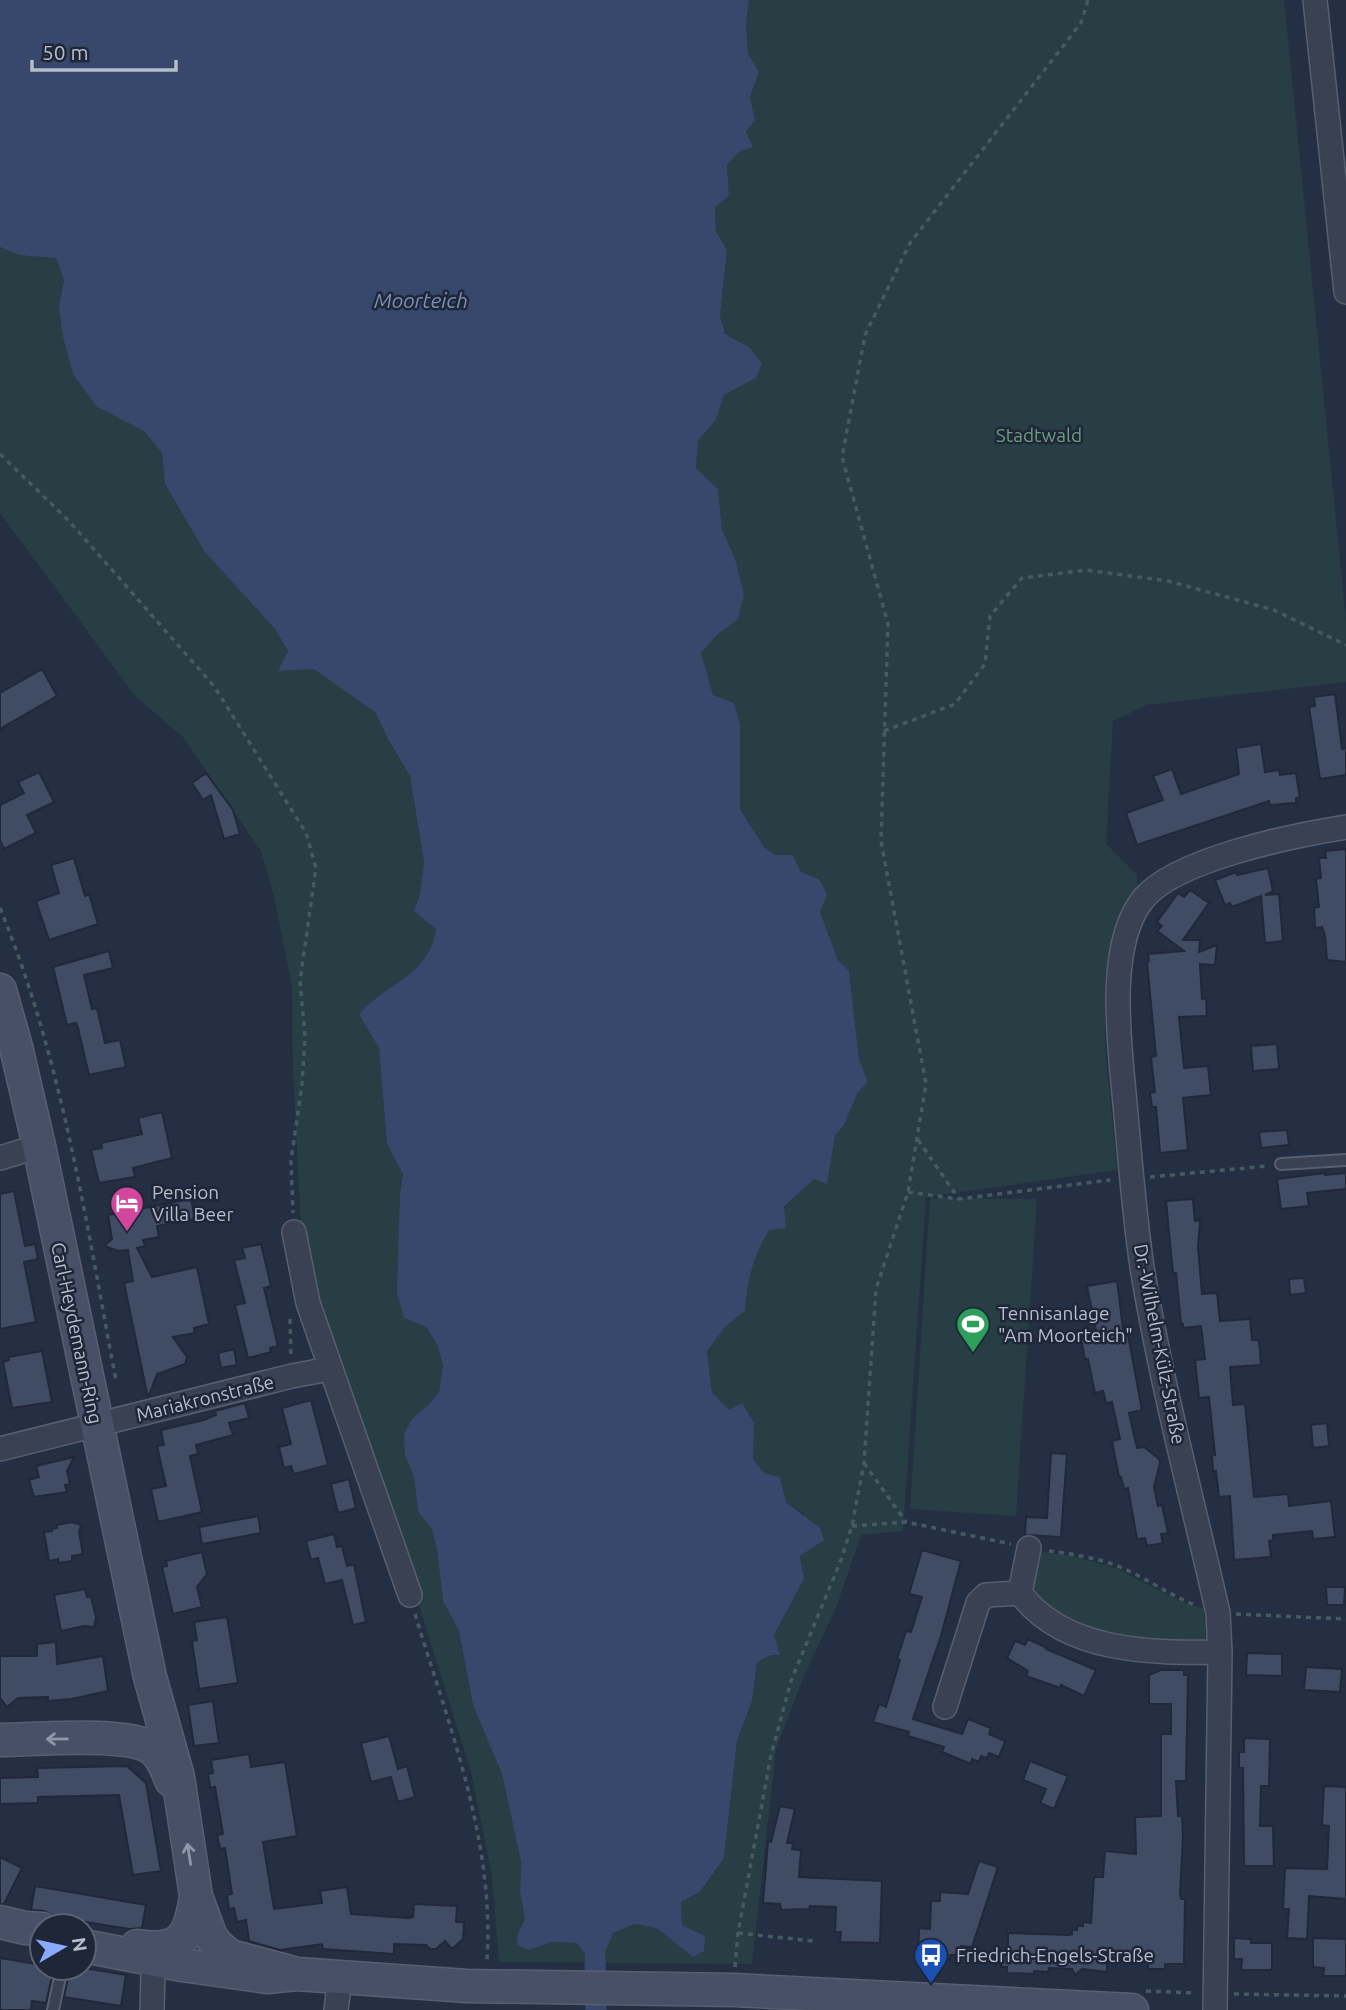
<svg xmlns="http://www.w3.org/2000/svg" width="1346" height="2010" viewBox="0 0 1346 2010" font-family="Ubuntu,sans-serif">
<style>
.green{fill:#273e45}
.water{fill:#37486c}
.lines{fill:none;stroke-linecap:round;stroke-linejoin:round}
.canal{stroke:#37486c;stroke-width:21}
.building{fill:#404b64;stroke:#20283a;stroke-width:2}
.service-casing{stroke:#575f70;stroke-width:14}
.minor-casing{stroke:#575f70;stroke-width:26}
.secondary-casing{stroke:#575f70;stroke-width:35}
.path{stroke:#455b61;stroke-width:3.5;stroke-dasharray:5 5;stroke-linecap:butt}
.service{stroke:#394153;stroke-width:10}
.minor{stroke:#394153;stroke-width:23}
.secondary{stroke:#475066;stroke-width:32}
.oneway{stroke:#8f97a9}
.labels{text-anchor:middle;dominant-baseline:central;stroke-width:5;stroke-linejoin:round;paint-order:stroke}
.park-label{font-size:19px;fill:#6c9f7d;stroke:#1e2638}
.poi-label{font-size:19px;fill:#b6bdcd;stroke:#1e2638;text-anchor:start}
.street-label{font-size:19px;fill:#b6bdcd;stroke:#1e2638}
.water-label{font-size:21px;font-style:italic;fill:#7c8fb6;stroke:#1e2638}
</style>
<rect width="100%" height="100%" fill="#242f44"/>
<path class="green" d="M749,0H1284L1346,621V682L1146,705L1113,721L1106,844L1137,875V887L1126,903L1115,926L1105,978V1045L1117,1170L926,1197L903,1531L861,1535L836,1608L804,1676L776,1749L752,1964L499,1962L492,1876L471,1772L400,1544L333,1357L301,1229L293,1071L292,987L274,896L261,851L183,737L136,697L0,513V247L19,255L56,257L64,280L59,306L97,407L144,431L162,453L165,484L204,551L274,628L288,652L279,671L314,669L375,711L388,739L410,776L424,862L420,894L414,911L436,929C428,978 387,982 359,1014L379,1048L387,1144L403,1173L400,1194L399,1252L404,1318L426,1327L437,1344L443,1365L439,1392L428,1405L412,1419L405,1455L414,1477L418,1511L432,1529L437,1550L443,1601L459,1631L473,1705L502,1774L521,1862L520,1892L525,1920L518,1933L529,1950L551,1942L577,1943L613,1933L634,1924L658,1928L693,1957L682,1925L681,1902L701,1892L724,1858L737,1741L752,1701L757,1662L771,1655L774,1635L804,1579L800,1555L813,1547L803,1513L786,1502L780,1477L764,1473L753,1459L754,1423L729,1411L712,1392L707,1351L725,1327L745,1311C746,1300 745,1288 748,1278C757,1238 783,1205 814,1179L827,1183L835,1136L844,1125L858,1092L868,1082L859,1059L849,971L838,960L820,912L819,879L801,872L793,855H775L764,847L740,809V723L734,703L713,695L700,653L717,635L738,619L735,559L722,529L718,489L696,468L698,440L716,420L724,395L756,378L749,347L725,334L720,316L727,250L716,231L715,207L729,195L727,165L740,151L746,132L755,120L750,97L759,72L748,53L746,25Z
M930,1198L1037,1199L1016,1516L910,1509Z
M1041,1552L1073,1556L1118,1569L1175,1599L1204,1609L1206,1648L1105,1642L1033,1607L1030,1553Z"/>
<path class="water" d="M0,0H749L746,25L748,53L759,72L750,97L755,120L746,132L753,147L740,151L727,165L729,195L715,208L716,231L727,250L720,316L725,334L749,347L762,363L756,378L724,395L716,420L698,440L696,468L718,489L722,529L735,559L744,595L738,619L717,635L701,653L713,695L734,703L740,723V809L764,847L775,855H793L801,872L819,879L827,894L820,912L838,960L849,971L859,1059L868,1082L858,1092L844,1125L835,1136L827,1184L814,1179L784,1207L786,1228L769,1230C753,1256 747,1281 745,1311L725,1327L707,1351L712,1392L729,1410L742,1403L754,1423L753,1459L764,1473L780,1477L786,1502L820,1528L824,1540L800,1556L804,1579L774,1635L780,1655H771L757,1662L752,1701L737,1741L724,1858L700,1892L681,1902L682,1925L705,1936L704,1951L693,1957L657,1928L634,1924L613,1933L603,1957L586,1955L577,1943L551,1942L529,1950L517,1945L518,1933L525,1920L520,1892L521,1862L502,1774L473,1705L459,1631L443,1601L437,1550L432,1529L418,1511L414,1477L405,1455L404,1434L412,1419L428,1405L439,1392L443,1365L437,1344L426,1327L404,1318L397,1293L400,1194L403,1174L387,1144L379,1048L359,1014C386,983 429,976 436,929L414,911L420,894L424,862L410,776L388,739L375,712L314,669L278,671L288,651L274,628L204,551L165,484L162,453L144,431L97,407L73,374L63,337L59,306L64,280L56,258L19,255L0,247Z"/>
<g class="lines">
<path class="canal" d="M595,1956L596,2010"/>
</g>
<path class="building" d="M42,669L57,696L0,729V693Z
M1335,694L1342,749L1346,748V775L1320,779L1309,707L1315,706L1314,697Z
M1261,744L1265,772L1279,770L1280,775L1296,773L1300,798H1296V803L1270,805L1269,801L1137,845L1126,813L1163,800L1153,776L1172,769L1181,794L1239,774L1236,748Z
M39,772L54,802L27,815L36,833L4,849L0,840V805L24,793L18,782Z
M206,773L233,810L240,834L224,839L211,795L203,800L192,783Z
M1346,849V962L1327,960L1325,936L1322,927L1315,928L1314,908L1319,907L1316,879L1321,878L1319,858H1326L1325,851Z
M74,858L85,896L89,894L98,924L49,940L36,901L59,893L51,865Z
M1268,868L1273,891L1265,895L1279,894L1283,941L1265,943L1261,896L1232,907L1230,903L1225,905L1215,880L1236,872L1237,875Z
M1190,890L1209,903L1183,940H1200L1199,952L1217,945L1215,965L1200,964L1202,999L1206,998L1207,1016L1179,1017L1181,1038L1184,1068L1208,1066L1211,1095L1183,1098L1188,1150L1160,1153L1156,1107H1152L1150,1093L1155,1092L1151,1057L1156,1056L1147,962L1149,961L1148,954L1184,951L1157,931L1162,926L1157,922L1178,893L1184,897Z
M109,951L113,968L84,975L92,1009L97,1008L105,1043L120,1040L126,1067L89,1075L78,1028L76,1023L67,1025L53,967Z
M1277,1044L1279,1069L1253,1071L1251,1046Z
M162,1112L172,1158L133,1168L135,1177L99,1183L91,1150L102,1148L101,1143L142,1134L138,1118Z
M1287,1130L1289,1145L1261,1148L1259,1132Z
M1325,1173V1175L1346,1173V1189L1307,1193L1309,1206L1281,1209L1277,1179Z
M14,1191L25,1246L35,1244L38,1259L24,1262L36,1322L0,1329V1194Z
M191,1199L195,1219L157,1226L159,1237L143,1240L145,1246L137,1248L152,1277L197,1267L209,1324L194,1328L195,1333L173,1337L187,1357L185,1364L157,1374L148,1398L124,1283L133,1281L128,1250L118,1251L104,1246L112,1239L108,1215Z
M1193,1199L1195,1221L1200,1220L1198,1247L1202,1294L1217,1293L1220,1321L1250,1319L1252,1340H1259L1261,1365L1230,1367L1233,1405L1245,1404L1254,1497L1288,1494L1289,1506L1331,1501L1335,1537L1313,1539L1312,1531L1273,1535V1540L1269,1541L1271,1557L1234,1560L1230,1496L1219,1497L1216,1471H1213L1212,1455H1215L1209,1397L1199,1398L1195,1360L1205,1359L1201,1326L1183,1328V1324H1181L1176,1273H1173L1166,1201Z
M261,1244L271,1286L264,1288L278,1346L270,1348L271,1352L248,1358L235,1305L245,1303L234,1260L245,1258L242,1248Z
M1304,1278L1306,1293L1290,1295L1289,1279Z
M1117,1281L1124,1336L1128,1335L1142,1410L1129,1413L1137,1448L1144,1447L1159,1459L1160,1463L1154,1487L1158,1506L1162,1505L1168,1533L1161,1534L1163,1543L1147,1546L1145,1538L1137,1539L1128,1488L1124,1489L1121,1477H1119L1112,1441L1120,1439L1112,1402L1106,1403L1103,1391L1095,1393L1088,1359H1085L1081,1339L1097,1335L1087,1286Z
M234,1349L237,1365L221,1368L218,1353Z
M42,1351L52,1402L12,1408L3,1362L9,1360V1357Z
M311,1400L328,1465L294,1474L291,1466L284,1468L279,1447L291,1444L282,1408Z
M245,1403L249,1418L229,1423L233,1435L196,1445L198,1454L190,1456L202,1512L158,1522L151,1489L166,1486L157,1446L164,1445L161,1430L204,1420L216,1415L215,1411Z
M1327,1423L1329,1446L1313,1448L1311,1425Z
M1051,1453L1067,1454L1061,1537L1025,1535L1026,1517L1047,1518Z
M74,1457L67,1471L70,1484L65,1485L67,1492L34,1497L29,1480L39,1477L36,1466Z
M349,1479L356,1508L338,1513L331,1484Z
M258,1516L261,1533L202,1544L199,1527Z
M72,1522L81,1525L79,1532L83,1554L72,1556V1561L58,1563V1559L49,1561L44,1532L52,1531V1529L57,1528V1525Z
M334,1534L337,1547L342,1546L347,1566L354,1564L366,1622L353,1625L342,1580L325,1584L318,1558L311,1560L306,1541Z
M922,1550L961,1561L941,1636L913,1719L962,1734L968,1719L991,1728L989,1734L1005,1741L999,1757L989,1753L987,1758L981,1756L979,1762L972,1759L971,1764L942,1752L944,1747L908,1736L909,1732L873,1722L879,1704L886,1707L900,1660L897,1659L906,1631L911,1632L922,1597L909,1594Z
M202,1552L207,1574L197,1587L202,1607L173,1614L162,1567L167,1566L166,1561Z
M1326,1587H1345L1344,1605H1327Z
M85,1589L87,1597H91L96,1617L94,1627L84,1626L61,1631L54,1595Z
M227,1617L238,1683L199,1689L192,1641L197,1640L194,1622Z
M1028,1639L1047,1648L1046,1649L1096,1670L1084,1696L1061,1685L1060,1688L1026,1676L1028,1671L1007,1658L1015,1641L1025,1645Z
M56,1642L57,1664L103,1656L108,1691L72,1699L48,1701V1697L18,1698L7,1707L0,1698V1656H37V1644Z
M1247,1653L1282,1654V1676L1246,1675Z
M1306,1667L1342,1669L1340,1692L1304,1690Z
M1161,1670H1184V1675H1188L1186,1781H1176L1178,1816H1182L1183,1836L1180,1895L1181,1899H1185L1184,1964H1165V1969H1148V1958H1112L1107,1959V1972L1082,1969L1075,1975L1072,1969L1049,1968L1048,1972L1034,1971V1974L1007,1973V1967H1001L1002,1950H1008V1933L1069,1935L1072,1934V1930H1077V1926H1083V1922L1091,1923L1094,1877H1103L1105,1851L1136,1854L1135,1817L1161,1816V1734H1171V1704H1149V1675Z
M213,1701L219,1743L194,1746L188,1705Z
M389,1736L398,1769L407,1766L415,1797L398,1802L391,1777L371,1782L361,1743Z
M1244,1738L1270,1739L1269,1786H1261L1260,1826H1273L1274,1866H1244L1243,1768H1239V1752H1244Z
M249,1754L251,1767L285,1762L297,1836L263,1842L274,1909L322,1903L320,1891L347,1887L351,1914L409,1918L413,1917L414,1904L457,1906L456,1922H464L463,1939L452,1949L445,1941L436,1949H430L426,1945L394,1944V1954L323,1949L322,1944L280,1950L249,1941L246,1920L237,1922L234,1908L229,1909L227,1895L232,1894L225,1848L220,1849L217,1835L223,1834L215,1787L210,1788L208,1774L213,1773L211,1760Z
M1030,1761L1068,1776L1054,1809L1040,1803L1046,1789L1023,1780Z
M127,1766L146,1783L161,1871L133,1875L119,1795L38,1797V1803L0,1804V1778L38,1777L37,1768Z
M1324,1786L1346,1787V1899L1309,1896L1307,1939L1287,1938L1289,1909H1283L1285,1868L1327,1869L1329,1826L1322,1825Z
M780,1806L795,1809L787,1843H793L792,1849L801,1850L799,1877L882,1881L880,1943L840,1942L841,1932H835L836,1907L810,1906L809,1909L781,1910L780,1904L763,1903L768,1841L771,1842Z
M0,1857L22,1868L4,1904H0Z
M979,1861L998,1867L972,1947L961,1946V1955H950V1959L918,1957L919,1928L930,1929L931,1901H940V1892L968,1894Z
M35,1886L146,1905L142,1928L129,1929L55,1917L44,1911L31,1910Z
M1234,1938L1251,1939V1943H1272V1970H1241L1242,1959H1234Z
M1313,1938L1346,1939V1976H1323L1324,1968L1313,1967Z
M0,1958L42,1965V1968H54L46,2003L32,2001L31,2010H0Z
M70,1968H84L126,1975L121,2006L64,1997Z"/>
<g class="lines">
<g class="service-casing">
<path id="service" d="M1281,1164L1346,1160
M53,2010L62,1968"/>
</g>
<g class="minor-casing">
<path id="minor" d="M1315,0L1346,292
M0,1158L39,1146
M294,1232L308,1303L410,1595
M0,1449L292,1376L329,1369
M1029,1548L1020,1593C1065,1653 1152,1653 1220,1652
M945,1707L978,1603L986,1595L1020,1593
M152,2010L153,1975L158,1949
M336,2010L340,1978
M1215,2010L1220,1652L1218,1613C1192,1498 1161,1383 1142,1267C1134,1213 1130,1158 1125,1104C1120,1046 1105,945 1144,898C1177,859 1295,835 1346,827"/>
</g>
<g class="secondary-casing">
<path id="secondary" d="M0,990L16,1047L39,1146L150,1677L178,1777L196,1896L211,1937L218,1946L230,1956L297,1974
M0,1740C33,1740 127,1731 151,1748C162,1755 166,1768 171,1780
M0,1922L25,1928L42,1929
M84,1946L182,1965L267,1977L297,1974L467,1986L734,1990L1132,2010
M137,1946C182,1953 190,1936 196,1896"/>
</g>
<path class="path" d="M0,454L69,521L214,686L306,833L316,868L300,981L305,1037L302,1084L291,1161L293,1213
M884,731L955,704L985,664L990,616L1022,578L1086,570L1168,581L1274,610L1346,645
M0,908C62,1059 86,1221 116,1381
M918,1140L959,1199
M1150,1177L1268,1166
M908,1192L959,1199L1110,1180
M290,1319L291,1356
M864,1463L906,1522
M852,1526L906,1522L1011,1544
M1049,1551C1073,1554 1098,1558 1120,1567C1146,1578 1169,1595 1195,1605
M415,1614C449,1726 495,1842 487,1961
M1236,1614L1346,1619
M738,1933L813,1941
M735,1967L738,1933L771,1755L791,1681L841,1560L852,1526L864,1463L876,1289L908,1192L926,1084L881,841L888,624L842,457L865,335L910,243L1081,23L1088,0
M1146,1991L1195,1993
M1234,1994L1346,1996"/>
<use href="#service" class="service"/>
<use href="#minor" class="minor"/>
<use href="#secondary" class="secondary"/>
</g>
<defs><path id="oneway-shaft" d="M-6 0H5M1.5-3L5.5 0L1.5 3" fill="none" stroke-width="1.6" stroke-linecap="round" stroke-linejoin="round" transform="scale(1.75)"/></defs>
<g class="oneway">
<use href="#oneway-shaft" transform="translate(57 1739) rotate(179)"/>
<use href="#oneway-shaft" transform="translate(189 1854) rotate(-99)"/>
</g>
<defs>
<g id="hotel-pin" transform="scale(1.75)"><path d="M0 17L-7.5 6A9.5 9.5 0 1 1 7.5 6Z" fill="#d1479c" stroke="#1e2638"/><path d="M-6-4.5h1.5V1H6V5H4.5V3h-9V5H-6ZM-4 0a1.8 1.8 0 1 1 3.6 0ZM.5 0V-2.5h3Q6-2.5 6 0Z" fill="#fff"/></g>
<g id="stadium-pin" transform="scale(1.75)"><path d="M0 17L-7.5 6A9.5 9.5 0 1 1 7.5 6Z" fill="#2e9e5b" stroke="#1e2638"/><path d="M0-5a6.5 5 0 1 0 0 10a6.5 5 0 1 0 0-10ZM-3.5-1.8h7v3.6h-7Z" fill="#fff"/></g>
<g id="bus-pin" transform="scale(1.75)"><path d="M0 17L-7.5 6A9.5 9.5 0 1 1 7.5 6Z" fill="#1a4fb4" stroke="#1e2638"/><path d="M-5-6H5V4H4V6H2V4H-2V6H-4V4H-5ZM-3.5-4V0h7V-4ZM-3.5 1.2v1.5H-2V1.2ZM2 1.2v1.5H3.5V1.2Z" fill="#fff"/></g>
</defs>
<g fill-rule="evenodd">
<use href="#hotel-pin" x="127" y="1203"/>
<use href="#stadium-pin" x="973" y="1324"/>
<use href="#bus-pin" x="931" y="1955"/>
</g>
<g class="labels">
<g class="park-label">
<text x="1039" y="435">Stadtwald</text>
</g>
<g class="poi-label">
<text x="152" y="1192">Pension<tspan x="152" dy="22">Villa Beer</tspan></text>
<text x="998" y="1313">Tennisanlage<tspan x="998" dy="22">"Am Moorteich"</tspan></text>
<text x="956" y="1955">Friedrich-Engels-Straße</text>
</g>
<g class="street-label">
<text transform="translate(77 1333) rotate(78)">Carl-Heydemann-Ring</text>
<text transform="translate(1160 1344) rotate(79)">Dr.-Wilhelm-Külz-Straße</text>
<text transform="translate(205 1398) rotate(-14)">Mariakronstraße</text>
</g>
<g class="water-label">
<text x="421" y="300">Moorteich</text>
</g>
</g>
<g transform="translate(63 1947) rotate(81)"><circle r="33" fill="#1e2638" stroke="#5b6274" stroke-width="2"/>
<path d="M0-5L12 26L0 18L-12 26Z" fill="#89abff"/>
<text y="-10" font-size="19" font-weight="bold" text-anchor="middle" fill="#b6bdcd">N</text>
</g>
<path d="M32 60v10h144v-10" fill="none" stroke="#b6bdcd" stroke-width="3.5"/>
<text x="42" y="60" font-size="21" fill="#b6bdcd" stroke="#1e2638" stroke-width="5" paint-order="stroke">50 m</text>
</svg>
